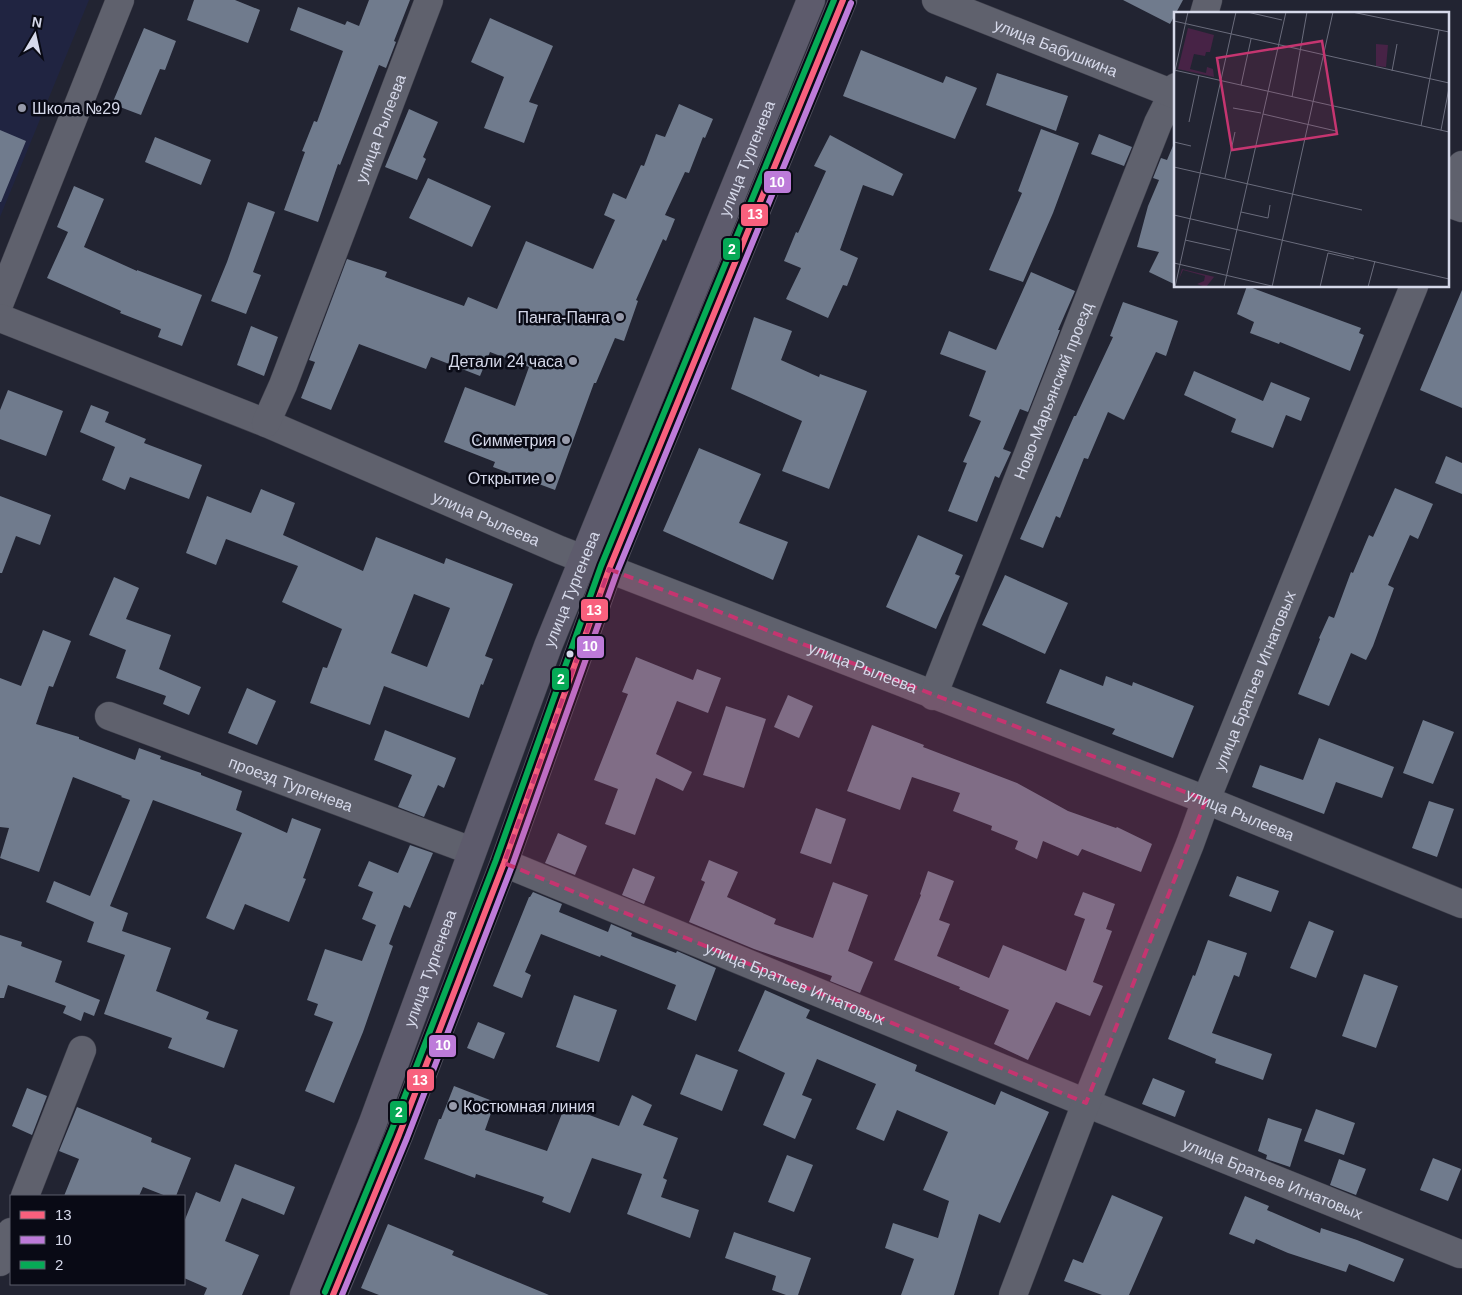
<svg xmlns="http://www.w3.org/2000/svg" width="1462" height="1295" font-family="Helvetica,sans-serif">
	<style>
		.built { fill: #202441 }
		.building { fill: #707b8d; fill-rule: evenodd }
		.lines { fill: none; stroke-linecap: round; stroke-linejoin: round }
		.street-casing { stroke: #3e3f4b; stroke-width: 29 }
		.secondary-casing { stroke: #3e3f4b; stroke-width: 29 }
		.highway-casing { stroke: #3e3f4b; stroke-width: 29 }
		.street { stroke: #5f616d; stroke-width: 28 }
		.secondary { stroke: #5f616d; stroke-width: 28 }
		.highway { stroke: #5d5b6c; stroke-width: 28 }
		.bus-1-casing { stroke: #090a15; stroke-width: 10 }
		.bus-2-casing { stroke: #090a15; stroke-width: 10 }
		.bus-3-casing { stroke: #090a15; stroke-width: 10 }
		.bus-1 { stroke: #f8607d; stroke-width: 6 }
		.bus-2 { stroke: #bd7bd9; stroke-width: 6 }
		.bus-3 { stroke: #06aa56; stroke-width: 6 }
		.marked { fill: #c53570; fill-opacity: 0.2; stroke: #c53570; stroke-width: 4; stroke-dasharray: 10 6; stroke-linejoin: round }
		.poi-dot { fill: #979aaa; stroke: #090a15; stroke-width: 2 }
		.bus-dot { fill: #d6d9ea; stroke: #090a15; stroke-width: 2 }
		.labels { text-anchor: middle; dominant-baseline: central; stroke-width: 5; stroke-linejoin: round; paint-order: stroke }
		.street-label { font-size: 16px; fill: #d6d9ea; stroke: #090a15 }
		.poi-label { font-size: 16px; fill: #d6d9ea; stroke: #090a15; text-anchor: end }
		.inset-road { fill: none; stroke: #6a6c7c; stroke-width: 1 }
		.view { fill: #c53570; fill-opacity: 0.15; stroke: #c53570; stroke-width: 2.5 }
		.inset-edge { fill: none; stroke: #d6d9ea; stroke-width: 2.5 }
		.line-badge { stroke: #090a15; stroke-width: 2 }
		.badge-label { font-size: 14px; text-anchor: middle; font-weight: bold; fill: #fff }
	</style>
	<rect width="100%" height="100%" fill="#222432"/>
	<!-- built -->
	<path class="built" d="M0,0H89L0,217Z"/>
	<!-- building -->
	<path class="building" d="M194,0H235L260,10L248,43L187,20Z
		M369,0H410L394,41L396,42L386,68L379,65L340,165L338,164L318,222L284,210L305,152L302,151L314,121L317,122L343,51L290,30L298,7L345,25L347,21L359,26Z
		M1123,0H1183L1170,24Z
		M490,18L553,46L529,102L538,105L524,143L484,128L504,77L471,62Z
		M144,28L176,41L165,70L160,69L141,115L112,104Z
		M861,50L943,83L946,76L977,88L955,139L843,96Z
		M997,73L1068,96L1056,131L986,105Z
		M679,104L713,119L705,138L703,137L689,173L685,172L665,215L675,219L666,241L663,239L636,300L638,301L624,341L615,338L596,383H594L555,490L493,467L495,462L444,442L465,387L515,406L529,367L490,352L480,376L431,357L426,369L359,344L331,410L301,398L315,362L309,360L347,259L387,272L385,277L464,306L468,297L497,309L526,241L593,269L615,220L604,215L613,193L626,199L641,165L644,166L656,134L665,137Z
		M409,109L438,122L423,157L426,159L417,180L385,167Z
		M1041,129L1079,143L1053,213L1023,282L989,270L1022,193L1018,191Z
		M0,130L26,141L1,202H0Z
		M1099,134L1132,147L1124,166L1091,154Z
		M830,135L903,174L893,196L863,185L840,250L858,258L847,286L843,285L828,318L786,299L801,268L784,261L796,232L798,233L826,171L814,166Z
		M155,137L211,160L201,185L145,162Z
		M1175,141H1176V285L1149,272L1159,252L1137,247L1148,206L1159,180L1153,178L1161,158L1167,160Z
		M428,178L491,206L472,247L409,218Z
		M74,186L104,199L84,247L137,271V270L202,295L182,346L158,337L161,329L120,313L121,311L47,278L68,232L57,227Z
		M248,202L275,212L253,272L261,275L246,314L211,301L227,262Z
		M1031,272L1075,291L1058,330H1060L1028,412L1020,409L1003,449L1011,452L999,478L995,476L977,522L948,511L967,463L963,462L981,421L969,416L986,371L940,354L949,331L996,350Z
		M1247,286L1361,328L1359,333L1364,335L1350,371L1280,342L1279,344L1250,333L1254,322L1237,314Z
		M1462,290V408L1420,390Z
		M1123,302L1178,321L1166,356L1156,352L1124,420L1108,412L1088,459L1084,458L1060,518L1056,516L1043,548L1020,539L1074,416H1076L1113,337L1110,336Z
		M754,317L792,331L781,360L819,377L820,374L867,391L829,489L782,471L802,421L731,389Z
		M251,326L278,337L264,376L237,365Z
		M1194,371L1263,401L1271,382L1310,398L1301,421L1286,415L1273,448L1231,432L1236,419L1184,395Z
		M8,390L63,411L46,456L0,439V410Z
		M91,405L109,412L105,422L146,439L144,443L202,465L189,499L130,477L125,490L102,480L115,447L80,432Z
		M699,448L761,474L739,523L788,542L773,580L663,531Z
		M1446,456L1462,463V494L1435,483Z
		M1395,488L1433,504L1418,539L1410,535L1388,585L1394,588L1373,646L1366,660L1351,653L1329,706L1298,694L1320,639L1319,638L1329,616L1334,618L1351,572L1353,573L1369,535L1373,537Z
		M261,489L295,503L283,535L363,571L376,537L444,564L446,558L513,584L485,656L493,659L483,685L481,684L469,718L384,686L370,725L310,703L323,667L327,668L342,629L282,602L298,566L226,539L216,565L186,553L207,496L251,513ZM414,594L450,608L427,667L391,653Z
		M0,496L51,515L40,545L16,536L2,573H0Z
		M918,535L963,555L955,574L960,576L936,629L886,607Z
		M1005,575L1068,603L1045,654L982,625Z
		M114,577L139,588L126,619L171,635L159,669L201,687L189,715L163,704L166,696L116,678L126,650L89,635Z
		M43,630L71,641L53,687L49,686L36,724L79,737V739L135,760L139,748L161,756L160,759L201,773V775L242,791L236,810L287,833L292,818L321,829L303,878L306,879L289,922L245,904L234,930L206,918L242,833L153,800L110,906L128,913L122,931L171,948L156,991L209,1012L206,1019L238,1030L224,1068L168,1048L172,1038L104,1014L125,955L87,942L94,922L46,902L54,881L90,896L130,800L121,797L122,796L73,777L39,872L0,858L9,828L0,827V678L21,686Z
		M636,657L693,680L697,669L721,678L708,713L677,701L656,754L692,772L683,791L656,778L635,835L605,824L618,789L594,780L628,694L622,692Z
		M1060,669L1103,686L1106,676L1132,686L1133,682L1194,706L1173,758L1112,734L1115,729L1046,703Z
		M247,688L276,701L257,745L228,733Z
		M788,695L813,706L799,738L774,727Z
		M726,706L766,719L744,788L703,775Z
		M1423,720L1454,732L1433,784L1403,773Z
		M872,725L924,745L923,747L1017,783L1068,811L1116,828L1117,827L1152,844L1141,872L1082,849L1078,856L1043,841L1037,859L1015,849L1018,841L991,830L992,826L953,811L960,793L912,777L900,810L847,791Z
		M385,730L456,758L444,788L438,785L424,817L398,807L412,775L374,760Z
		M1319,738L1394,767L1382,798L1336,782L1324,814L1252,787L1260,765L1303,780Z
		M1429,801L1454,809L1437,857L1412,848Z
		M816,808L846,819L831,864L800,853Z
		M558,833L587,846L575,875L545,863Z
		M410,845L433,853L410,908L404,905L389,944L393,946L363,1032L334,1103L305,1091L333,1022L314,1015L318,1004L307,1000L325,949L362,961L376,925L362,919L373,892L358,886L369,861L398,873Z
		M709,860L738,872L727,897L776,919L774,924L813,938L833,882L868,895L848,951L873,962L860,993L830,981L832,976L754,949L689,922L705,882L701,880Z
		M633,868L655,877L644,904L622,895Z
		M928,871L954,881L939,920L950,924L937,956L989,978L1003,945L1066,971L1085,919L1074,915L1083,892L1115,904L1106,929L1112,931L1093,982L1103,986L1090,1016L1056,1002L1028,1060L994,1044L1009,1010L959,989L960,987L894,960L921,895L920,894Z
		M1237,876L1279,891L1271,912L1229,896Z
		M533,892L562,904L559,912L608,932L611,924L632,933L631,936L676,953L677,951L716,968L696,1021L667,1009L676,985L601,955L600,957L541,934L525,972L531,975L522,998L493,986L529,897H530Z
		M1309,921L1334,931L1316,978L1290,968Z
		M0,935L22,942L21,946L62,961L55,982L100,1000L94,1016L84,1012L81,1021L63,1013L66,1006L8,985L4,998H0Z
		M1208,940L1247,953L1239,977L1234,975L1212,1033L1272,1054L1263,1080L1215,1063L1216,1059L1168,1039L1193,975L1195,976Z
		M1364,974L1398,986L1376,1048L1342,1036Z
		M765,990L810,1010L806,1018L917,1065L915,1071L995,1105L1001,1091L1049,1112L1000,1223L979,1214L954,1295H901L914,1259L885,1248L893,1223L938,1238L949,1201L923,1190L948,1132L897,1110L884,1141L856,1129L876,1084L817,1059L802,1095L812,1099L795,1139L763,1125L785,1073L738,1051Z
		M574,995L617,1010L599,1062L556,1047Z
		M478,1022L505,1033L494,1059L467,1048Z
		M696,1054L738,1070L722,1111L680,1094Z
		M1153,1078L1185,1091L1175,1117L1142,1104Z
		M454,1086L495,1102L485,1130L547,1151L565,1106L619,1126L632,1095L652,1105L643,1125L678,1138L663,1178L667,1180L661,1197L699,1210L690,1238L627,1214L642,1174L592,1158L570,1213L542,1202L544,1197L476,1174L475,1178L424,1159L439,1119H441Z
		M27,1088L47,1096L32,1135L12,1126Z
		M77,1107L152,1138L151,1142L191,1158L176,1196H166L143,1187L139,1196H64L79,1159L59,1151Z
		M1316,1109L1355,1123L1344,1155L1304,1141Z
		M1268,1118L1302,1129L1290,1167L1266,1159L1267,1155L1258,1151Z
		M787,1155L813,1165L794,1212L768,1202Z
		M1433,1158L1461,1169L1448,1201L1420,1190Z
		M1339,1159L1366,1169L1356,1195L1330,1185Z
		M235,1164L295,1187L284,1215L242,1198L225,1241L259,1255L242,1295H204L207,1288L184,1278V1222L196,1192L220,1202Z
		M1112,1195L1163,1217L1129,1295H1102L1064,1281L1073,1259L1083,1263Z
		M1245,1196L1269,1206L1267,1210L1320,1233L1321,1228L1357,1240L1404,1259L1394,1282L1349,1264L1346,1272L1288,1253L1256,1239L1254,1244L1229,1234Z
		M388,1224L454,1251L452,1255L549,1295H379L361,1288Z
		M734,1232L811,1258L798,1295H786L772,1290L776,1276L725,1258Z"/>
	<g class="lines">
		<!-- street casing -->
		<g class="street-casing">
			<g id="street">
				<path d="M1204,14L1208,0"/>
				<path d="M1448,203L1462,165"/>
				<path d="M0,302L120,0"/>
				<path id="s1" d="M0,318L266,423L560,550L1206,800L1462,904"/>
				<path id="s2" d="M266,423L283,385L429,0"/>
				<path id="s3" d="M933,696L1158,123L1176,87"/>
				<path id="s4" d="M109,716L472,851"/>
				<path id="s5" d="M504,863L1086,1103L1460,1254"/>
				<path d="M25,1196L82,1050"/>
				<path d="M0,1262L11,1232"/>
				<path id="s6" d="M1013,1295L1086,1103L1190,844L1206,800L1414,286"/>
			</g>
		</g>
		<!-- secondary casing -->
		<g class="secondary-casing">
			<g id="secondary">
				<path id="s7" d="M936,0L1176,95"/>
				<path d="M1448,203L1462,208"/>
			</g>
		</g>
		<!-- highway casing -->
		<g class="highway-casing">
			<g id="highway">
				<path id="s8" d="M304,1295L372,1125L548,646L811,0"/>
				<path d="M333,1295L399,1135L504,863L609,569L843,0"/>
			</g>
		</g>
		<!-- street -->
		<use href="#street" class="street"/>
		<!-- secondary -->
		<use href="#secondary" class="secondary"/>
		<!-- highway -->
		<use href="#highway" class="highway"/>
		<!-- bus-1 casing -->
		<g class="bus-1-casing">
			<path id="bus-1" d="M333,1295L399,1135L504,863L609,569L843,0"/>
		</g>
		<!-- bus-2 casing -->
		<g class="bus-2-casing">
			<path id="bus-2" d="M342,1295L407,1138L512,866L617,572L851,3"/>
		</g>
		<!-- bus-3 casing -->
		<g class="bus-3-casing">
			<path id="bus-3" d="M325,1292L391,1132L496,860L601,566L834,0"/>
		</g>
		<!-- bus-1 -->
		<use href="#bus-1" class="bus-1"/>
		<!-- bus-2 -->
		<use href="#bus-2" class="bus-2"/>
		<!-- bus-3 -->
		<use href="#bus-3" class="bus-3"/>
	</g>
	<!-- marked area -->
	<path class="marked" d="M609,569L1206,800L1086,1103L504,863Z"/>
	<!-- markers -->
	<g class="poi-dot">
		<circle cx="22" cy="108" r="5"/>
		<circle cx="620" cy="317" r="5"/>
		<circle cx="573" cy="361" r="5"/>
		<circle cx="566" cy="440" r="5"/>
		<circle cx="550" cy="478" r="5"/>
		<circle cx="453" cy="1106" r="5"/>
	</g>
	<circle class="bus-dot" cx="570" cy="654" r="4.5"/>
	<g class="labels">
		<!-- street labels -->
		<g class="street-label">
			<text stroke="none"><textPath href="#s7" startOffset="129">улица Бабушкина</textPath></text>
			<text stroke="none"><textPath href="#s2" startOffset="316">улица Рылеева</textPath></text>
			<text stroke="none"><textPath href="#s8" startOffset="1220">улица Тургенева</textPath></text>
			<text stroke="none"><textPath href="#s3" startOffset="328">Ново-Марьянский проезд</textPath></text>
			<text stroke="none"><textPath href="#s1" startOffset="526">улица Рылеева</textPath></text>
			<text stroke="none"><textPath href="#s8" startOffset="755">улица Тургенева</textPath></text>
			<text stroke="none"><textPath href="#s1" startOffset="931">улица Рылеева</textPath></text>
			<text stroke="none"><textPath href="#s6" startOffset="660">улица Братьев Игнатовых</textPath></text>
			<text stroke="none"><textPath href="#s4" startOffset="194">проезд Тургенева</textPath></text>
			<text stroke="none"><textPath href="#s1" startOffset="1336">улица Рылеева</textPath></text>
			<text stroke="none"><textPath href="#s8" startOffset="350">улица Тургенева</textPath></text>
			<text stroke="none"><textPath href="#s5" startOffset="315">улица Братьев Игнатовых</textPath></text>
			<text stroke="none"><textPath href="#s5" startOffset="831">улица Братьев Игнатовых</textPath></text>
		</g>
		<!-- poi labels -->
		<g class="poi-label">
			<text x="32" y="108" text-anchor="start">Школа №29</text>
			<text x="610" y="317">Панга-Панга</text>
			<text x="563" y="361">Детали 24 часа</text>
			<text x="556" y="440">Симметрия</text>
			<text x="540" y="478">Открытие</text>
			<text x="463" y="1106" text-anchor="start">Костюмная линия</text>
		</g>
	</g>
	<!-- overview -->
	<g transform="translate(1174 12)">
		<rect width="275" height="275" fill="#222432"/>
		<path d="M14,16L40,23L36,40H32L31,44L20,42L16,57L32,61L33,55L39,57L40,65L4,57ZM202,32L214,33L212,55L202,54ZM8,257L45,266L40,265L32,275L23,272L30,269L31,264L9,258L5,267Z" fill="#472346"/>
		<path class="inset-road" d="M73,0L108,8M178,0L275,20M0,9L275,71M0,58L275,120M218,59L223,32M0,63L14,0M67,73L77,27M118,85L133,0M59,96L87,101M89,102L162,119M15,110L25,63M247,114L265,18M267,118L275,76M0,130L17,134M0,155L188,198M51,166L61,120M67,200L94,206L96,193M0,203L275,267M11,228L56,238M154,241L180,247M0,251L102,275M1,275L62,0M50,275L112,0M98,275L159,0M146,275L154,241M194,275L201,249"/>
		<path class="view" d="M148,29L163,122L58,138L43,46Z"/>
		<rect width="275" height="275" class="inset-edge"/>
	</g>
	<g class="line-badge">
		<rect x="763" y="170" width="29" height="24" rx="5" fill="#bd7bd9"/>
		<rect x="740" y="203" width="29" height="24" rx="5" fill="#f8607d"/>
		<rect x="722" y="237" width="19" height="24" rx="5" fill="#06aa56"/>
		<rect x="580" y="598" width="29" height="24" rx="5" fill="#f8607d"/>
		<rect x="576" y="635" width="29" height="24" rx="5" fill="#bd7bd9"/>
		<rect x="551" y="667" width="19" height="24" rx="5" fill="#06aa56"/>
		<rect x="428" y="1034" width="29" height="24" rx="5" fill="#bd7bd9"/>
		<rect x="406" y="1068" width="29" height="24" rx="5" fill="#f8607d"/>
		<rect x="389" y="1100" width="19" height="24" rx="5" fill="#06aa56"/>
	</g>
	<g class="badge-label">
		<text x="777" y="187">10</text>
		<text x="755" y="219">13</text>
		<text x="732" y="254">2</text>
		<text x="594" y="615">13</text>
		<text x="590" y="651">10</text>
		<text x="561" y="684">2</text>
		<text x="443" y="1050">10</text>
		<text x="420" y="1085">13</text>
		<text x="399" y="1117">2</text>
	</g>
	<!-- legend -->
	<rect x="10" y="1195" width="175" height="90" fill="#090a15" stroke="#5b5d6a"/>
	<rect x="20" y="1211" width="25" height="8" fill="#f8607d" stroke="#5b5d6a"/>
	<text x="55" y="1220" font-size="15" fill="#d6d9ea">13</text>
	<rect x="20" y="1236" width="25" height="8" fill="#bd7bd9" stroke="#5b5d6a"/>
	<text x="55" y="1245" font-size="15" fill="#d6d9ea">10</text>
	<rect x="20" y="1261" width="25" height="8" fill="#06aa56" stroke="#5b5d6a"/>
	<text x="55" y="1270" font-size="15" fill="#d6d9ea">2</text>
	<!-- north arrow -->
	<g transform="translate(35 35) rotate(9)" stroke="#090a15" stroke-width="4" paint-order="stroke">
	<path d="M0-4L9 19L0 12L-9 19Z" fill="#d6d9ea"/>
	<text y="-8" font-size="14" font-weight="bold" text-anchor="middle" fill="#d6d9ea">N</text>
	</g>
</svg>
